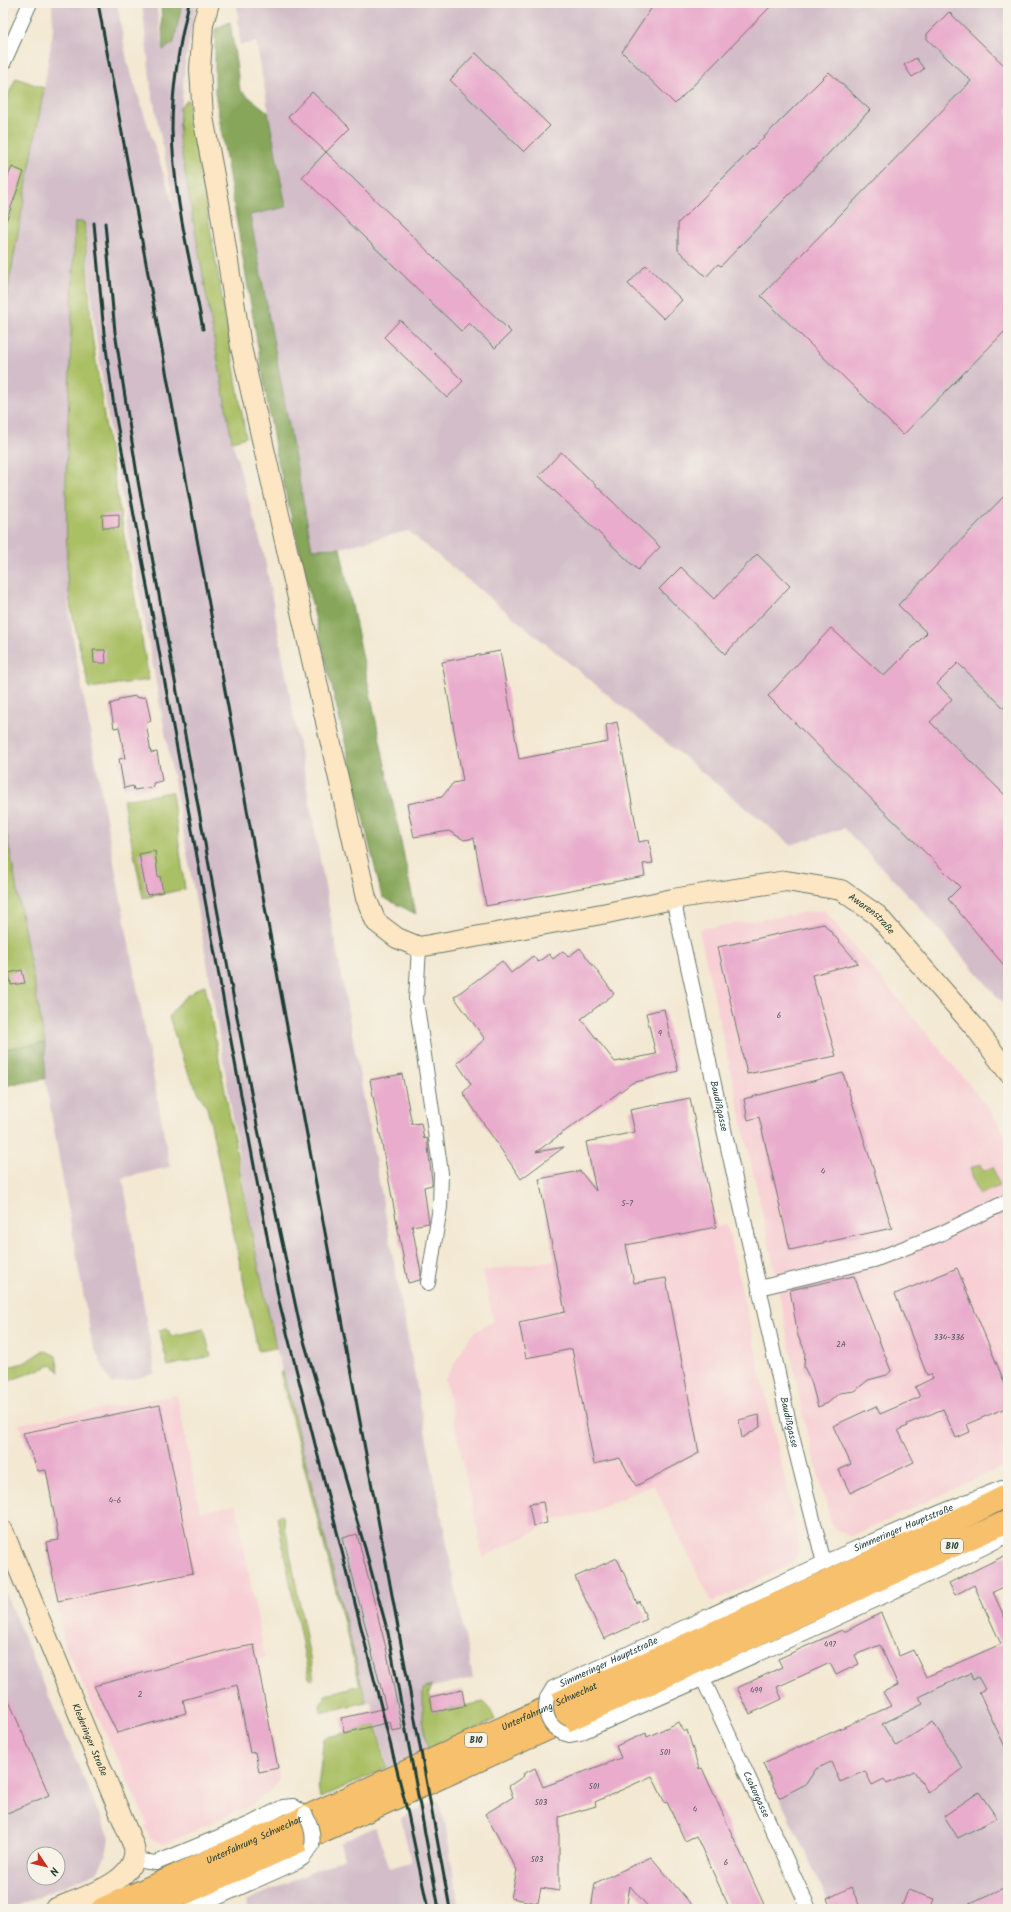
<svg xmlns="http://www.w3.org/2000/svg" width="1011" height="1912" font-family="Kalam,sans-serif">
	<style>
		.built { fill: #f7cfd4 }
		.industrial { fill: #d2bdc8; fill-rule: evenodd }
		.green { fill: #aac065; stroke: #647e4c }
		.forest { fill: #87a65a; stroke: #537247 }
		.building { fill: #e9accc }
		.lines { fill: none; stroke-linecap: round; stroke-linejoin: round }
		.street-casing { stroke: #69796b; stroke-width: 16 }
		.secondary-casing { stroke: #69796b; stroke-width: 22 }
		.primary-casing { stroke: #69796b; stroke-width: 24 }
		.street { stroke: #fff; stroke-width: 14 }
		.secondary { stroke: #fce6c4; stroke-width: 20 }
		.primary { stroke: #f7c06c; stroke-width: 22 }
		.rail { stroke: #1f3d34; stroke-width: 3 }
		.street-bridge-casing { stroke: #69796b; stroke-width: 16; stroke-linecap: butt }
		.street-bridge { stroke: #fff; stroke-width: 14 }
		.labels { text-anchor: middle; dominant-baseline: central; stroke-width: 3; stroke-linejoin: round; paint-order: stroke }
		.number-label { font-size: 8px; fill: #52595a }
		.shield { fill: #f7f3e8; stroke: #60746a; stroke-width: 1 }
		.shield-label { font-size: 9px; font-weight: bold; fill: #1f3d34 }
		.street-label { font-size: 10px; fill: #1f3d34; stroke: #f7f3e8 }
	</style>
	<rect width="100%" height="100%" fill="#f7f3e8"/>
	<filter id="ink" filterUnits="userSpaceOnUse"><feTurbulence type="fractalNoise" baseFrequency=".025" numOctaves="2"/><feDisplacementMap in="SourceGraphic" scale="8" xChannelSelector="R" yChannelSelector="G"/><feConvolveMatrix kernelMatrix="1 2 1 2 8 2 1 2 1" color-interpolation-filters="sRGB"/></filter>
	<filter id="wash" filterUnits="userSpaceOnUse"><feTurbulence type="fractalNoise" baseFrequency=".012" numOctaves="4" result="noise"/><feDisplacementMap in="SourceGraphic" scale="16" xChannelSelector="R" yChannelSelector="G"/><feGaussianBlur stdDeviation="0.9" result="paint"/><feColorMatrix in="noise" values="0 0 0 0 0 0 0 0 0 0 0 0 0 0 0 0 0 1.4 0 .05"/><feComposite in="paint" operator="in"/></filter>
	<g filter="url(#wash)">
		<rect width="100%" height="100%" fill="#f3e8d2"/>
		<!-- built -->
		<path class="built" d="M824,910L992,1112L1008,1140V1464L851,1537L832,1527L804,1421L774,1266L699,929Z
			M727,1225L799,1541L798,1552L793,1562L786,1567L712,1602L653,1484L592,1512L548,1521V1525L483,1557L445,1379L472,1334L493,1321L483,1271L555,1260Z
			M177,1395L200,1511L236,1505L265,1658L257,1660L275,1749L279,1781L271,1791L249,1806L165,1844L151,1839L145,1827L148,1825L141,1810L65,1646L46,1542L59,1539L46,1470L38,1471L19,1424Z"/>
		<!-- industrial -->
		<path class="industrial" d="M52,3H117L127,61L176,213L151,88L142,3H156L163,50L174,43L183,3H197L185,62L179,138L232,441L264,554L420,1404L473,1678L423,1689L428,1751L389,1769L371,1702H366L362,1686L276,1348L253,1240L208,968L110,431L95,329L84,222H75L66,480L67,576L69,610L74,644L170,1167L123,1178L155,1374L111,1384L92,1343L45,1079V1043L3,814V318L44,88L53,30Z
			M237,3H1008V1009L923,911L844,828L791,845L408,531L340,548L312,549L250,214L286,207L256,42L240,45Z
			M3,1588L109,1838L106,1855L97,1872L10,1909H3ZM34,1854H58V1878H34Z
			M1008,1657V1909H832L763,1763L875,1713L897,1717L923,1704L919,1697Z
			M438,1800L445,1822L459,1909H249L246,1901L344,1858L340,1843L375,1827L390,1868L410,1862V1857L401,1818Z"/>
		<!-- green -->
		<path class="green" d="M16,78L44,88L3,317V106Z
			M188,100L246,437L232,441L179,138L180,107Z
			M75,222H84L92,335L107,436L149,680L89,688L71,609L67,576L66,480Z
			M172,792L185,889L143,898L123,800Z
			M3,814L45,1043L3,1049Z
			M205,985L253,1240L276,1348L258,1351L211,1124L207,1108L186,1069L169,1017C178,1002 189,993 205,985Z
			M980,1164L983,1171L993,1167L999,1186L979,1195L970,1169Z
			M167,1328L171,1336L204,1329L211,1356L168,1366L159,1330Z
			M44,1350L56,1356L59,1372L52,1365L3,1383V1368L24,1363Z
			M283,1372L366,1702L321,1713L319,1707L321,1702L325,1699V1695L360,1685L282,1380L280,1373Z
			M279,1515L283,1516L314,1679L312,1680L309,1678L277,1517Z
			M432,1686L429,1693L434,1712L483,1702L488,1705L495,1720L428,1750L423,1719V1689Z
			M376,1725L387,1768L320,1798L318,1786L324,1738Z"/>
		<!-- forest -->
		<path class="forest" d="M161,3H182L174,43L163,50Z
			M230,22L240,90L268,112L286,207L250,215L312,549L340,548L416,914L382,897L276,453L215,93V29Z
			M45,1043V1079L3,1086V1049Z"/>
		<g id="blocks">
			<!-- building -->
			<path class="building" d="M655,3H774L675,104L622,52Z
				M949,12L1008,69V328L903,435L761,296L971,81L927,39V34Z
				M476,53L550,126L524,152L450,80Z
				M916,58L924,69L912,77L904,65Z
				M829,72L870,110L721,266L718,264L706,277L678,250V223Z
				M312,92L350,128L326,152L288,117Z
				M326,152L511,332L495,348L469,323L461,331L302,177Z
				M12,167L24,172L6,221L3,220V188Z
				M646,265L682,300L664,319L628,284Z
				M400,320L463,381L447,398L384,337Z
				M561,452L660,547L638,570L539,476Z
				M1008,492V712L958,663L937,684L952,699L930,722L1008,798V970L948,899L960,887L768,696L831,628L884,676L927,633L898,605Z
				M119,514V528H103L102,515Z
				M757,554L790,586L725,654L659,589L681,567L714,599Z
				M93,650H105L106,663H94Z
				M500,651L519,759L608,742L606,725L617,722L639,842L649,840L653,863L643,864L645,876L486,906L474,838L464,840L449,831L414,837L407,804L442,797L453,783L463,781L442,662Z
				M136,696L137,698L146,697L151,721L146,723L151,753L157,752L162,781L153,783L154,787L134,790L133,786L124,788L119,759L125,758L119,727L114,728L110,704L119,701V699Z
				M155,851L158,877L160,876L163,892L147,895L139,854Z
				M824,924L858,963L812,975L836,1056L747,1074L718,947Z
				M580,948L614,994L581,1019L615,1062L656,1054L646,1013L664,1009L678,1071L632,1083L536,1152L564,1147L521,1179L463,1093L471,1084L457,1063L485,1039L454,997L502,961L511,973L533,956L538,962L549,954L553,959L563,951L568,957Z
				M22,970L25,983L11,985L9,973Z
				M843,1073L892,1228L790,1250L759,1117L748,1120L744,1099Z
				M402,1074L412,1124L421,1123L424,1139L427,1138L432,1181V1185L424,1187L429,1223L412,1226L421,1273L420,1280L408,1283L370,1080Z
				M690,1098L716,1227L626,1245L634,1283L666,1278L699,1453L636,1486L620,1458L594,1464L572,1349L526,1358L519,1322L565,1312L539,1179L580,1171L596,1191L586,1142L635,1132L630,1110Z
				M957,1268L1008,1391V1407L967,1424L970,1432L956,1438L943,1409L907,1424L908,1426L898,1430L914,1462L850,1493L839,1470L851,1464L833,1426L876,1406L880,1414L920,1397L915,1387L933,1378L931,1374L927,1375L895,1294Z
				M854,1276L891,1371L887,1375L868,1380L855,1391L839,1393L828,1403L818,1407L811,1381L804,1367L805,1351L798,1336L790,1290Z
				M160,1405L193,1573L58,1601L46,1542L59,1540L46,1470L38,1471L23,1433Z
				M759,1415L760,1427L742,1438L739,1420Z
				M543,1502L547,1523L533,1526L529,1504Z
				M357,1534L386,1648L402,1729L392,1731L390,1722L345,1733L342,1718L386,1708L343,1538Z
				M1008,1554V1585L993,1592L1008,1625V1753L979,1692L985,1689L978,1677L973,1680L970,1673L919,1697L923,1704L882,1724L896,1746L933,1722L963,1769L928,1792L914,1771L887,1784L884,1779L872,1785L865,1771L840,1782L831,1762L816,1769L806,1784L779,1798L763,1763L891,1706L883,1692L898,1685L880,1645L855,1655L859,1664L836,1675L830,1663L777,1687L782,1699L750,1714L737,1688L782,1667L778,1659L842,1630L844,1632L881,1613L899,1656L913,1650L926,1677L1001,1644L974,1585L955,1595L949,1583Z
				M617,1558L637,1603L639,1601L647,1619L604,1639L575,1577Z
				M254,1645L278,1768L259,1772L255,1752L250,1753L237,1685L183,1700L186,1713L117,1733L94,1686L231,1649Z
				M3,1687L49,1795L3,1815Z
				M462,1690L465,1706L433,1712L430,1697Z
				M679,1722L684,1732L687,1730L699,1769L702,1768L766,1909H730L696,1836L685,1841L667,1802L665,1803L652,1776L595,1802L596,1806L559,1817V1891L541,1888L538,1903L511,1898L517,1870L485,1814L513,1797L509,1786L524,1776L523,1774L535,1768L543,1787L621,1758L616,1746L646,1733L647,1737Z
				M979,1792L997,1818L958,1838L944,1816Z
				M651,1857L695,1909H650L630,1886L626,1909H591L595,1883Z
				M1008,1886V1909H959L997,1891Z
				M851,1887L861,1909H832L827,1899Z
				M908,1890L934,1899L930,1909H901Z"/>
		</g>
	</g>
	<g filter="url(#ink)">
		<use href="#blocks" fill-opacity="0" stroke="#69796b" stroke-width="1"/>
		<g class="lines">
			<!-- street casing -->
			<g class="street-casing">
				<g id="street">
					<path d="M3,64L30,3"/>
					<path id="s1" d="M673,899L791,1432L824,1563"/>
					<path d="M419,947L416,1000L441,1173L440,1207L428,1283"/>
					<path d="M759,1288L874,1260L940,1234L1008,1201"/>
					<path id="s2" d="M703,1679L809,1909"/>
					<path id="s3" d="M547,1698L553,1688C702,1621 849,1546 1002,1488"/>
					<path d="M563,1733L570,1735L580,1733C724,1669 868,1607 1008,1535"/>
					<path d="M134,1860L156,1863L250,1824L283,1807L293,1806L305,1814"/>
					<path d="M192,1909L297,1862L303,1858L312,1846"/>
				</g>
			</g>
			<!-- secondary casing -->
			<g class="secondary-casing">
				<g id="secondary">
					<path id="s4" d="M209,3L203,24L200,70L203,117L219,202L241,347L366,898L376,922L397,938L419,947L607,913L673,899L786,881L841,890L877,915L977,1030L1008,1072"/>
					<path id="s5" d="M3,1531L134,1847C140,1882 80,1898 54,1909"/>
				</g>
			</g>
			<!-- primary casing -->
			<g class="primary-casing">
				<g id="primary">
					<path id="s6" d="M102,1909L914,1542L1008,1495"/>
					<path d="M150,1909L1008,1521"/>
				</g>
			</g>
			<!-- street -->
			<use href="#street" class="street"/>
			<!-- secondary -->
			<use href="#secondary" class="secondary"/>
			<!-- primary -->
			<use href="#primary" class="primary"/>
			<!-- rail -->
			<path class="rail" d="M98,3L450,1909
				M189,3C179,45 172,86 172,129C173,196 191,263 203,329
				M94,223L104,333L114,407L279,1301L408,1814L428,1909
				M105,223L115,332L138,481L257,1125L301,1331L365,1548L388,1633L439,1909"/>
			<!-- street-bridge casing -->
			<g class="street-bridge-casing">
				<path id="street-bridge" d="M547,1698C544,1713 548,1727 563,1733
					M305,1814C311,1824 314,1834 312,1846"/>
			</g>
			<!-- street-bridge -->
			<use href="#street-bridge" class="street-bridge"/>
		</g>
	</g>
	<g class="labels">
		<!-- number labels -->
		<g class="number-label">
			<text x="779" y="1015">6</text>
			<text x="660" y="1033">9</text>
			<text x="823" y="1171">4</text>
			<text x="627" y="1203">5-7</text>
			<text x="949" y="1337">334-336</text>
			<text x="841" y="1344">2A</text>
			<text x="115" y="1500">4-6</text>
			<text x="830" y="1644">497</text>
			<text x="756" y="1690">499</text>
			<text x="140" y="1694">2</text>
			<text x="665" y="1752">501</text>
			<text x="594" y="1786">501</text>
			<text x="541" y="1802">503</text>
			<text x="695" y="1809">4</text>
			<text x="537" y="1859">503</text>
			<text x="726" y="1862">6</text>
		</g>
		<!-- shield labels -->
		<g class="shield">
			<rect x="941" y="1539" width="22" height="14" rx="3"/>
			<rect x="465" y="1733" width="22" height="14" rx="3"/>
		</g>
		<g class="shield-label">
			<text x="952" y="1546">B10</text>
			<text x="476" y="1740">B10</text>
		</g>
		<!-- street labels -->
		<g class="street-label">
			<text stroke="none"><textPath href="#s4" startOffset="1457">Awarenstraße</textPath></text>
			<text stroke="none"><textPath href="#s1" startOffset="212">Baudißgasse</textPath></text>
			<text stroke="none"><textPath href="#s1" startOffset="536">Baudißgasse</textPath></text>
			<text stroke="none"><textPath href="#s3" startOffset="397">Simmeringer Hauptstraße</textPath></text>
			<text stroke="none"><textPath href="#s3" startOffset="73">Simmeringer Hauptstraße</textPath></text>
			<text stroke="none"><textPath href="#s6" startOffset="491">Unterfahrung Schwechat</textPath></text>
			<text stroke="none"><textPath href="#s5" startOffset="226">Klederinger Straße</textPath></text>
			<text stroke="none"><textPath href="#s2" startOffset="127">Csokorgasse</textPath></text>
			<text stroke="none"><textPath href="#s6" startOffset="167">Unterfahrung Schwechat</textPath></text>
		</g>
	</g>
	<!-- margin -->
	<rect width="1011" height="1912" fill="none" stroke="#f7f3e8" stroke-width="16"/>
	<!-- north arrow -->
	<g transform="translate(46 1866) rotate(125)"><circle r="19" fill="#f7f3e8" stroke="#a1aaa0"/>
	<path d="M0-3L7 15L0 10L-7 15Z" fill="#c8321e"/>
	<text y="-6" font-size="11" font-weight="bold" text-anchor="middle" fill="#1f3d34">N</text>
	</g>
</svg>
